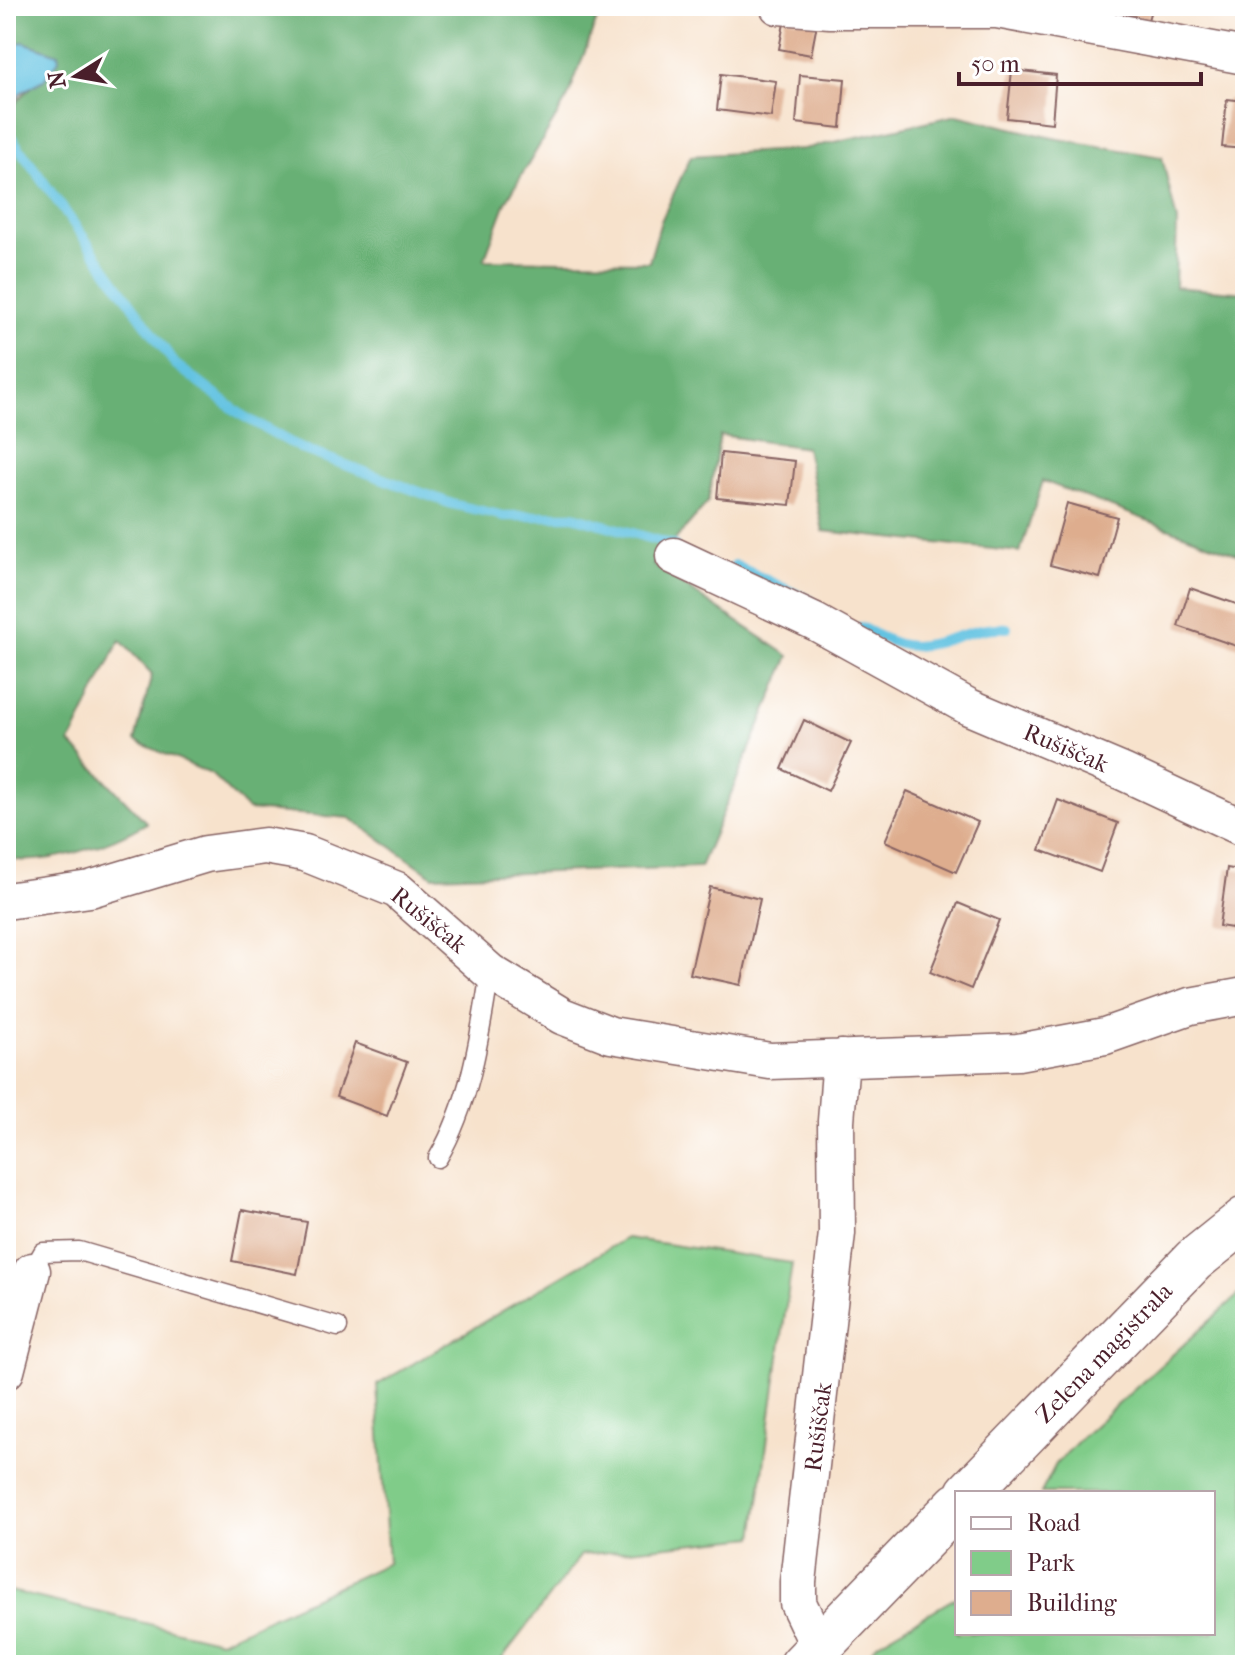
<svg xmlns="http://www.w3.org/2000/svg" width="1251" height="1671" font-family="'IM FELL French Canon',serif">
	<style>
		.green { fill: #80cc89; stroke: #65765a; stroke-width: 2 }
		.forest { fill: #68b075; stroke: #596850; stroke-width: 2 }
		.water { fill: #64c3e2; stroke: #577186; stroke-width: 2 }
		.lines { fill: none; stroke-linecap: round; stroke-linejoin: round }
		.stream { stroke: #64c3e2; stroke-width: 10 }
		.building { fill: #dead8e }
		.service-casing { stroke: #876363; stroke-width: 21 }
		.minor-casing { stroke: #876363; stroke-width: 39 }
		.tertiary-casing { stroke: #876363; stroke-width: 47 }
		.service { stroke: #fff; stroke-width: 18 }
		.minor { stroke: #fff; stroke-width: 36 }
		.tertiary { stroke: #fff; stroke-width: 44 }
		.labels { text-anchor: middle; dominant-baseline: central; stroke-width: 7; stroke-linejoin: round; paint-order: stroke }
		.street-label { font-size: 24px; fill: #4a1f2b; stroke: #fff }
	</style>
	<rect width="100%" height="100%" fill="#fff"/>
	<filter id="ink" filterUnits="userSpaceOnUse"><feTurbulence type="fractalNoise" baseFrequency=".0125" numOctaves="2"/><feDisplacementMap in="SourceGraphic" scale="16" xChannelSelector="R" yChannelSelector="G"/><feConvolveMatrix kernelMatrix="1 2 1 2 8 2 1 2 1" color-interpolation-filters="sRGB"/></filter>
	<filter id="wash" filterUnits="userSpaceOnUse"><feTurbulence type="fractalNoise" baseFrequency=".006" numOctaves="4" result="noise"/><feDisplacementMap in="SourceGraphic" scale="32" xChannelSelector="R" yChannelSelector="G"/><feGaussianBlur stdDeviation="1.8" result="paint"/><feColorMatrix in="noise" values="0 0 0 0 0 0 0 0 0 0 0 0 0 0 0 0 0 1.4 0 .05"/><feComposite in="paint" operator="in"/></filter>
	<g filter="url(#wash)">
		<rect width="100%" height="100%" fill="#f7e2cc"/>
		<!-- green -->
		<path class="green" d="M626,1238L792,1263L754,1537L581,1555L497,1665H6V1590L220,1641L388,1563L377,1385Z
			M1245,1289V1665H858L878,1643L957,1597V1633H1213V1493H1041L1056,1464L1085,1434Z"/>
		<!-- forest -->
		<path class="forest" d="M6,6H602L568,97L506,202L484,260L649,262L661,221L691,156L803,149L957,115L1053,138L1162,157L1177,221L1175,287L1245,293V540L1239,555L1043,481L1020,552L823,531L806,448L720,435L708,502L653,565L789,656L700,867L433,876L350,818L248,810L211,774L135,741L152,674L120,640L70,743L147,823C109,845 51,866 6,859V130C17,84 34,94 59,60L57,54L23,42L6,45Z"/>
		<!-- water -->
		<path class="water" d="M23,42L58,54L59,60L44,80L20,93L11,109L6,130V45Z"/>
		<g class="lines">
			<!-- stream -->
			<path class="stream" d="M6,130L175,364L243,416L302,449L452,504L504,516H573L674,545
				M735,565L811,601
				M860,627C877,635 895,646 914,646C947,645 969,626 1007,628"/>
		</g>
		<g id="blocks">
			<!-- building -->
			<path class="building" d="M1098,6H1152L1148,20Z
				M785,18L817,24L811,55L779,49Z
				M1012,70L1056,75L1052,123L1007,118Z
				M721,74L776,81L771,117L717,110Z
				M800,75L845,79L841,128L796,123Z
				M1227,99L1245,101V149L1222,147Z
				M721,453L795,461L790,505L717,498Z
				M1067,503L1117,517L1100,578L1050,565Z
				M1190,588L1245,607L1242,648L1178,626Z
				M804,720L851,743L828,791L782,769Z
				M907,791L978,822L956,872L885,841Z
				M1058,800L1118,823L1100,872L1040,850Z
				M1227,868L1245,871V930L1219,926Z
				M710,887L760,899L741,985L690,974Z
				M958,903L999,920L971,989L930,972Z
				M355,1043L407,1062L387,1116L336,1097Z
				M242,1210L307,1222L297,1274L232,1261Z"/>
		</g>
	</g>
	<g filter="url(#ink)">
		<use href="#blocks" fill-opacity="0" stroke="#876363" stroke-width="2"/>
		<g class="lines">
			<!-- service casing -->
			<g class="service-casing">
				<path id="service" d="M438,1158C471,1101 480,1035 490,972
					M32,1271L43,1252L79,1251L338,1327"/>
			</g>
			<!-- minor casing -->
			<g class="minor-casing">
				<path id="minor" d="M778,6L830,10H997L1245,56
					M674,556L815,622L969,707L1123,772L1245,829
					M6,901L90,889L206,854L265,846L305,853L397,890L490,972L562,1016L611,1035L770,1061L1018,1052L1105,1036L1190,1006L1245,996
					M6,1371L32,1271
					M819,1647L798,1603V1582L837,1233L836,1121L841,1058"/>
			</g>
			<!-- tertiary casing -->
			<g class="tertiary-casing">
				<path id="tertiary" d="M968,1493L1194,1260L1245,1219
					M802,1665L957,1505"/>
			</g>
			<!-- service -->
			<use href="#service" class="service"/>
			<!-- minor -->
			<use href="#minor" class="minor"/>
			<!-- tertiary -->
			<use href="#tertiary" class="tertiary"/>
		</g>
	</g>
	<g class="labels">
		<!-- street labels -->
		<g class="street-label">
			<text transform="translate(1066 748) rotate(23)">Rušiščak</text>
			<text transform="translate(429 920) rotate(39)">Rušiščak</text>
			<text transform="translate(1104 1353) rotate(-46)">Zelena magistrala</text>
			<text transform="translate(818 1427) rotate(-83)">Rušiščak</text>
		</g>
	</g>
	<!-- margin -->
	<rect width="1251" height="1671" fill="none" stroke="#fff" stroke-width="32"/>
	<!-- legend -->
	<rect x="955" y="1491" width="260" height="144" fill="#ffffff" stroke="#b7a5aa" stroke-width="2"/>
	<rect x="971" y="1517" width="40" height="12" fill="#ffffff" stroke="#b7a5aa" stroke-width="2"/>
	<text x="1027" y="1531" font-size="24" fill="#4a1f2b">Road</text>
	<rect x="971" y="1551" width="40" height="24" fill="#80cc89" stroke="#b7a5aa" stroke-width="2"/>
	<text x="1027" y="1571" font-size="24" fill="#4a1f2b">Park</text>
	<rect x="971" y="1591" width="40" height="24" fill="#dead8e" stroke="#b7a5aa" stroke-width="2"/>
	<text x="1027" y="1611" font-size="24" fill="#4a1f2b">Building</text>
	<!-- north arrow -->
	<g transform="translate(76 76) rotate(259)" stroke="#ffffff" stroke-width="6" paint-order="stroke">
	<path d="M0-6L14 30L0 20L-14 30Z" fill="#4a1f2b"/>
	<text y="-12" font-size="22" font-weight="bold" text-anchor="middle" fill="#4a1f2b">N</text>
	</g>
	<!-- scale -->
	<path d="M959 72v12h242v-12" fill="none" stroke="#4a1f2b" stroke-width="4"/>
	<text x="971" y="72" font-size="24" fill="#4a1f2b" stroke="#ffffff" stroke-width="6" paint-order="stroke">50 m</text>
</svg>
